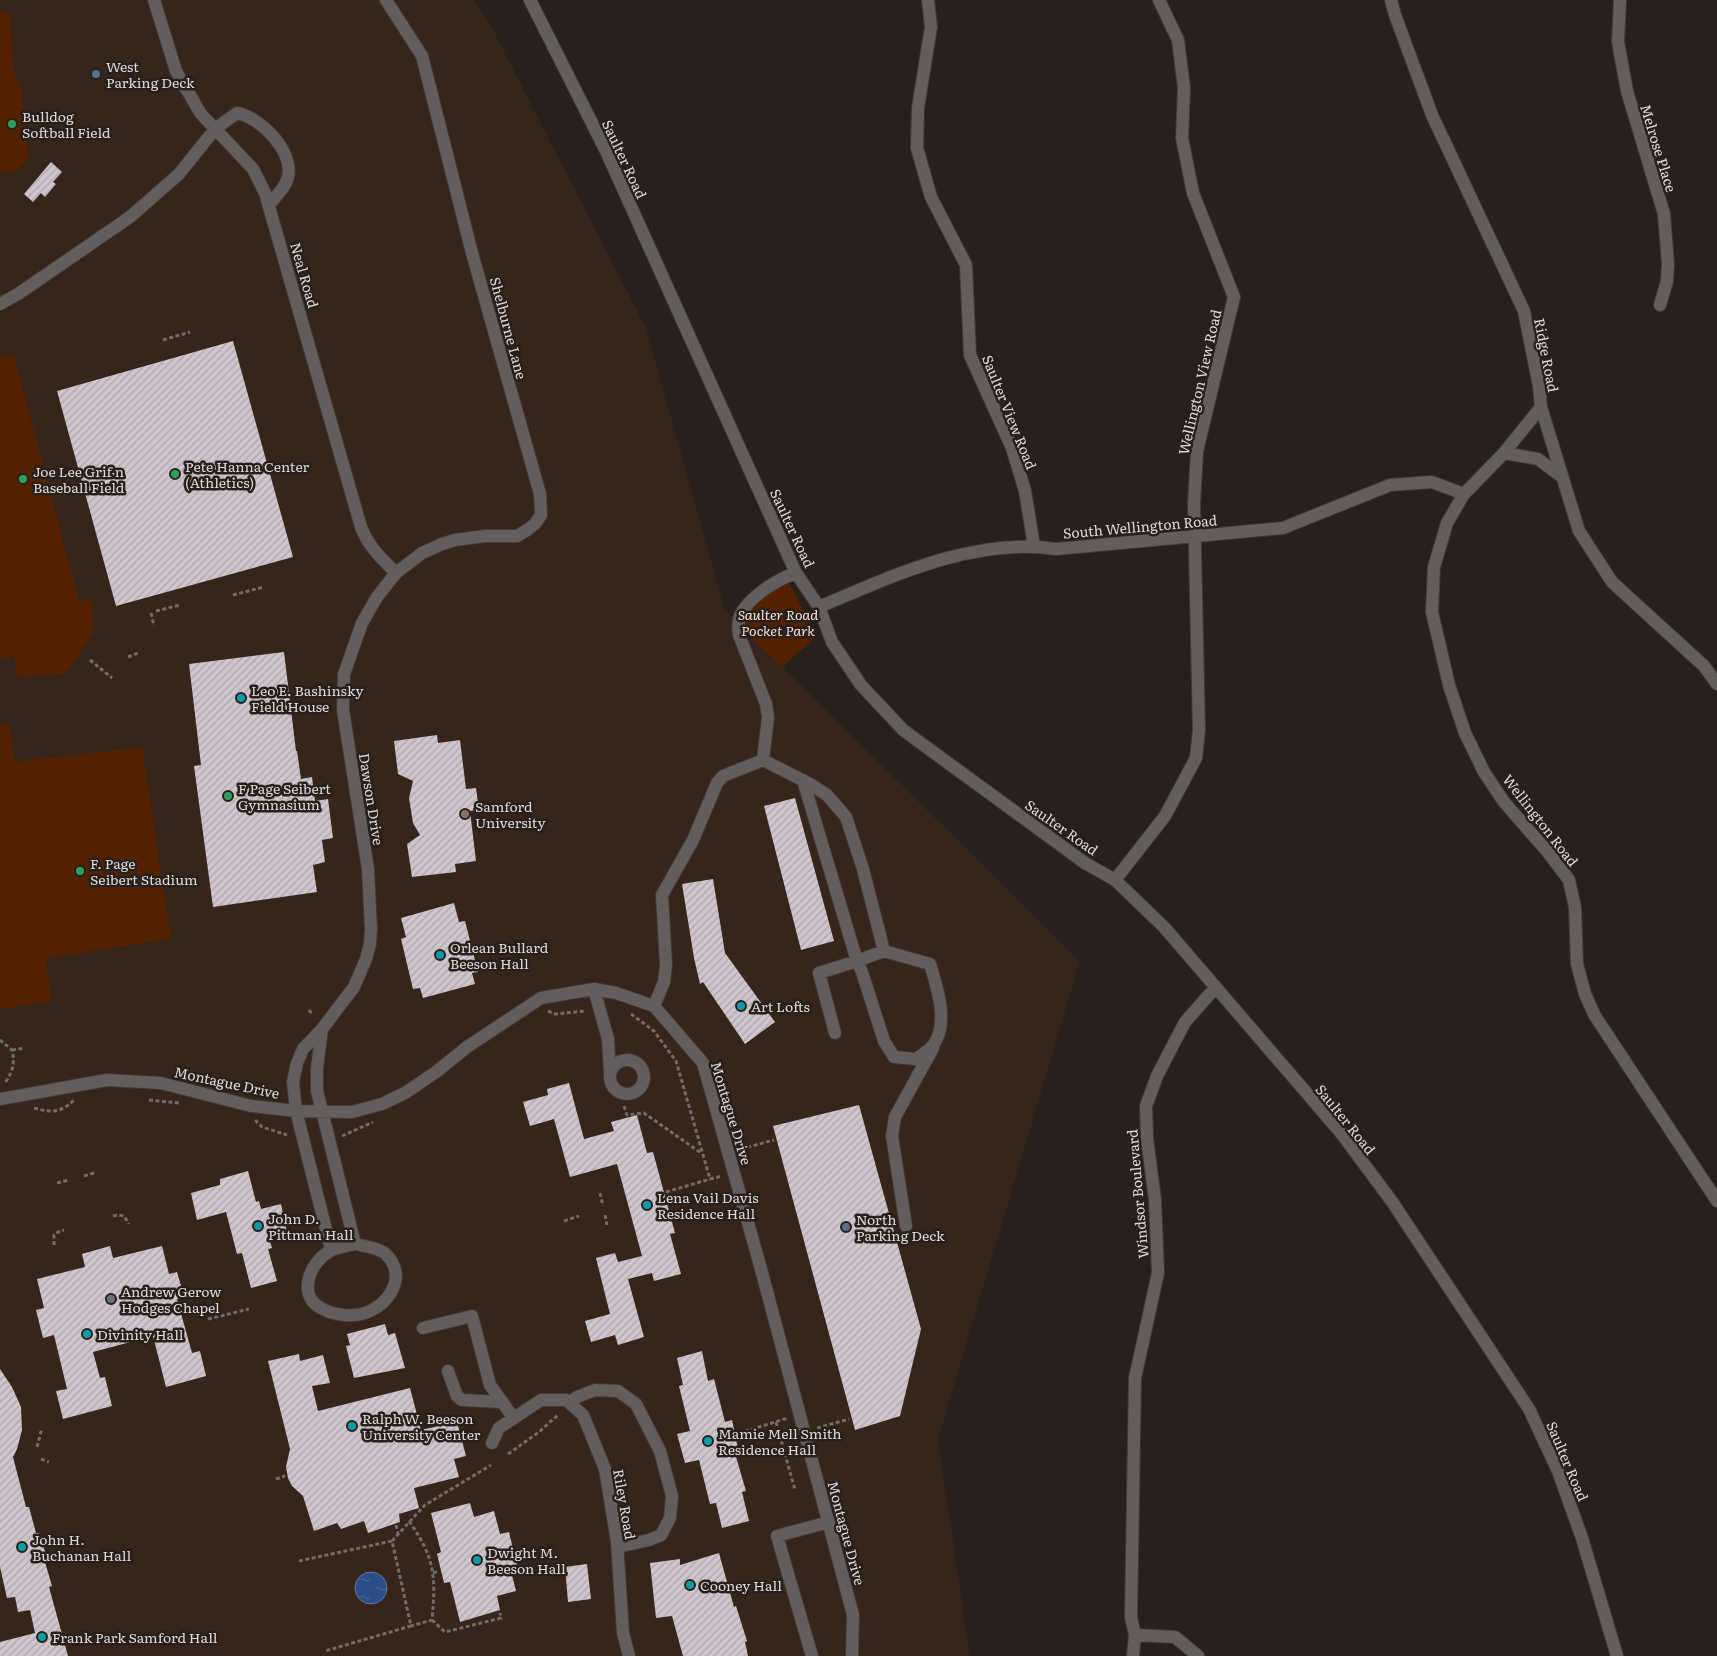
<svg xmlns="http://www.w3.org/2000/svg" width="1717" height="1656" font-family="Literata,serif">
	<style>
		.education { fill: #35251a }
		.green { fill: #520 }
		.water { fill: url(#water-ripples); stroke: #61779f }
		.building { fill: url(#building-hatch) }
		.lines { fill: none; stroke-linecap: round; stroke-linejoin: round }
		.minor-casing { stroke: #413a36; stroke-width: 14 }
		.path { stroke: #726a67; stroke-width: 3; stroke-dasharray: 4 2.5; stroke-linecap: butt }
		.minor { stroke: #635e5d; stroke-width: 12 }
		.service-dot { fill: #5c6f8a; stroke: #28201c; stroke-width: 2 }
		.leisure-dot { fill: #2e9e5b; stroke: #28201c; stroke-width: 2 }
		.culture-dot { fill: #0f9aa8; stroke: #28201c; stroke-width: 2 }
		.education-dot { fill: #8d6e63; stroke: #28201c; stroke-width: 2 }
		.worship-dot { fill: #6b7280; stroke: #28201c; stroke-width: 2 }
		.labels { text-anchor: middle; dominant-baseline: central; stroke-width: 5; stroke-linejoin: round; paint-order: stroke }
		.poi-label { font-size: 14px; fill: #ded8d6; stroke: #28201c; text-anchor: start }
		.street-label { font-size: 14px; fill: #ded8d6; stroke: #28201c }
		.park-label { font-size: 14px; font-style: italic; fill: #f3ded4; stroke: #28201c }
	</style>
	<defs>
		<pattern id="water-ripples" width="26" height="14" patternUnits="userSpaceOnUse" patternTransform="scale(1.25)"><rect width="26" height="14" fill="#2b4e87"/><path d="M2 4q2-2 4 0t4 0M15 11q2-2 4 0t4 0" fill="none" stroke="#496797"/></pattern>
		<pattern id="building-hatch" width="6" height="6" patternUnits="userSpaceOnUse" patternTransform="scale(1.25)"><rect width="6" height="6" fill="#cfc6cd"/><path d="M-1 1l2-2M0 6l6-6M5 7l2-2" fill="none" stroke="#aca5aa"/></pattern>
	</defs>
	<rect width="100%" height="100%" fill="#28201c"/>
	<!-- education -->
	<path class="education" d="M0,0H474L489,22L646,328L725,610L1080,961L938,1440L970,1656H0Z"/>
	<!-- green -->
	<path class="green" d="M10,12L13,69L22,90L28,158L17,171L0,172V13Z
		M14,355L79,601L92,600L93,633L65,674L18,677L14,656L0,658V357Z
		M788,581L817,636L782,667L746,632C741,607 771,592 788,581Z
		M9,724L15,762L142,747L171,939L46,958L51,1001L0,1009V725Z"/>
	<!-- water -->
	<path class="water" d="M355 1588a16 16 0 1 1 32 0a16 16 0 1 1-32 0Z"/>
	<!-- building -->
	<path class="building" d="M51,162L62,172L53,182L56,184L45,197L41,193L33,202L24,194Z
		M233,341L293,557L116,606L57,391Z
		M284,652L296,751H297L301,779L312,777L315,801L328,799L333,838L322,840L325,862L313,865L317,892L213,907L194,766L201,765L189,664Z
		M437,735L438,743L460,740L466,789L476,788L479,810L470,811L476,861L455,864L456,872L412,877L407,844L420,835L413,823L409,798L413,781L398,774L394,741Z
		M795,798L834,941L801,950L764,806Z
		M713,879L725,953L775,1022L745,1044L703,982L700,984L694,958L682,884Z
		M454,903L459,922L465,921L478,972L472,973L475,984L423,998L420,988L413,989L401,939L406,937L401,918Z
		M569,1083L584,1139L614,1131L611,1122L637,1115L647,1153L653,1152L675,1233L670,1234L681,1274L654,1281L652,1273L628,1279L644,1337L618,1345L615,1335L591,1342L585,1321L610,1314L596,1258L615,1253L618,1262L642,1256L617,1164L570,1177L554,1119L530,1126L523,1102L548,1095L547,1089Z
		M859,1105L921,1329L900,1416L855,1430L773,1126Z
		M248,1171L256,1202L259,1201L261,1209L281,1204L287,1232L269,1238L272,1248L268,1249L277,1281L251,1288L242,1253L237,1254L226,1212L197,1220L191,1193L220,1185V1179Z
		M110,1246L113,1258L162,1246L169,1274L177,1272L184,1296L177,1299L192,1353L200,1351L206,1376L166,1387L153,1336L93,1352L100,1378L105,1377L112,1406L63,1419L56,1391L67,1389L54,1335L43,1338L36,1310L44,1308L37,1279L85,1267L82,1254Z
		M385,1324L388,1335L395,1333L405,1368L354,1378L346,1346L350,1345L347,1334Z
		M702,1351L708,1381L714,1379L725,1422L732,1420L738,1449L734,1450L746,1491L742,1492L749,1521L722,1528L716,1503L710,1504L699,1460L685,1463L677,1434L690,1431L679,1386L683,1385L677,1358Z
		M299,1354L300,1361L323,1355L330,1383L312,1386L318,1411L410,1388L421,1430L457,1422L466,1456L454,1459L459,1477L414,1488L419,1508L399,1514L400,1522L368,1533L364,1521L341,1529L337,1523L314,1531L303,1496L292,1486L288,1478L286,1467L290,1449L268,1361Z
		M0,1369L12,1387L21,1407L22,1430L17,1449L13,1457L26,1507H29L36,1533H39L48,1561L45,1562L52,1586L49,1587L68,1656H0V1642L35,1633L30,1610L18,1612L15,1597L7,1598L0,1567Z
		M470,1503L474,1517L494,1511L500,1534L509,1532L517,1565L510,1567L516,1591L497,1596L500,1610L460,1622L450,1582L444,1583L437,1554L441,1552L431,1513Z
		M719,1553L734,1607L736,1606L747,1641L745,1642L748,1656H683L672,1616L656,1618L650,1563L680,1559V1565Z
		M587,1564L591,1599L568,1602L565,1567Z"/>
	<g class="lines">
		<!-- minor casing -->
		<g class="minor-casing">
			<path id="minor" d="M154,0L176,71L201,114L253,169L265,193L361,527C368,546 381,558 396,573
				M530,0L606,151L796,573L819,607L832,642L861,685L903,730L1085,863L1115,880L1164,927L1341,1133L1393,1203L1529,1409L1558,1471L1582,1538L1617,1656
				M928,0L931,27L918,108L917,148L931,197L966,265L970,355L1012,448L1025,491L1034,546
				M1391,0L1395,15L1432,115L1524,311L1539,386L1541,407L1579,531L1612,582L1704,666L1717,684
				M1620,0L1618,42L1627,91L1664,214L1668,264L1667,281L1660,305
				M0,304L18,294L130,217L179,174L215,129L237,113C260,117 294,151 288,177C286,187 275,197 269,205
				M1541,407L1504,453L1464,494L1447,523L1434,567L1432,612L1449,685L1465,733L1484,772L1504,802L1547,851L1569,880L1575,907L1577,964L1585,994L1595,1016L1717,1201
				M1504,453L1538,459L1562,477
				M819,607C893,576 973,537 1056,549L1283,528L1390,485L1432,482L1464,494
				M763,760L810,784L827,795L846,817L863,869L884,951L930,964C937,987 949,1022 934,1044C931,1050 921,1055 916,1059L894,1057L884,1041L862,972L857,961L884,951
				M763,760L768,717L766,704L739,635C738,629 738,622 740,616C748,597 778,579 796,573
				M803,780L857,961L819,973L835,1033
				M1115,880L1165,816L1196,758L1199,730L1194,504L1197,451L1234,297L1193,193L1182,138L1184,88L1178,40L1159,0
				M594,989L608,1039L610,1074
				M654,1006L664,982L666,965L662,895L693,840L717,783L723,776L763,760
				M322,1029L317,1068V1091L355,1244
				M610 1077a17 17 0 1 1 34 0a17 17 0 1 1-34 0Z
				M0,1099L107,1080L161,1083L251,1106L296,1111L352,1112L382,1104L405,1093L436,1072L467,1047L541,998L594,989L616,993L654,1006L703,1063L761,1269L853,1615L852,1656
				M906,1226L892,1136L895,1117L933,1048
				M355,1244C364,1246 373,1247 381,1251C386,1253 389,1257 392,1262C403,1281 388,1303 370,1311C356,1318 333,1316 319,1307C297,1293 311,1261 330,1251C337,1247 347,1246 355,1244Z
				M331,1249L296,1111L293,1082L297,1063L303,1049L322,1029L354,987L366,959L370,944L371,929L368,869L343,710L344,674L362,623L377,597L396,573L422,553L442,544L455,540L485,536H517L527,530L535,524L541,515L540,494L472,253L422,56L386,0
				M423,1328L472,1316L490,1385L513,1417
				M448,1371L457,1396L462,1400L501,1402
				M569,1403L577,1397L595,1390L618,1391L636,1404L660,1451L672,1496L670,1518L661,1535L649,1540L618,1547
				M492,1443L499,1428L541,1400H566L583,1415L605,1469L617,1542L623,1633L629,1656
				M1135,1635L1175,1637L1198,1656
				M812,1656L777,1536L829,1522
				M1133,1656L1135,1635L1131,1617L1135,1378L1158,1273L1155,1200L1147,1138L1146,1106L1157,1076L1185,1022L1216,987"/>
		</g>
		<!-- path -->
		<path class="path" d="M163,340L190,332
			M233,595L264,587
			M156,611L180,605
			M151,613L154,626
			M128,657L138,653
			M90,660L112,678
			M309,1010L313,1015
			M548,1011L555,1014L586,1011
			M631,1014L654,1031L676,1061L710,1179L722,1176
			M0,1040L12,1050C15,1064 13,1071 5,1083
			M12,1050L25,1048
			M149,1100L179,1103
			M624,1106L627,1115L644,1113L701,1153
			M34,1108C52,1113 60,1113 74,1100
			M255,1120L262,1127L287,1135
			M342,1136L373,1122
			M741,1149L774,1140
			M84,1176L94,1173
			M57,1183L69,1180
			M666,1192L710,1179
			M600,1193L603,1206
			M605,1215L607,1225
			M113,1216L118,1215L124,1216L129,1224
			M564,1221L579,1216
			M54,1245V1235L58,1232L64,1230
			M208,1319L249,1309
			M776,1422L795,1490
			M817,1428L849,1419
			M739,1433L788,1418
			M37,1447L42,1428
			M508,1454L539,1432L559,1414
			M41,1459L49,1462
			M276,1479L285,1476
			M409,1521C435,1558 436,1576 432,1620L411,1626
			M396,1525L398,1533
			M392,1541L425,1505L491,1465
			M44,1543L57,1537
			M299,1561L392,1541L411,1626L325,1651
			M433,1573L439,1571
			M432,1620L445,1632L501,1618L500,1613"/>
		<!-- minor -->
		<use href="#minor" class="minor"/>
	</g>
	<!-- markers -->
	<g class="service-dot">
		<circle cx="96" cy="74" r="5"/>
		<circle cx="846" cy="1227" r="5"/>
	</g>
	<g class="leisure-dot">
		<circle cx="12" cy="124" r="5"/>
		<circle cx="175" cy="474" r="5"/>
		<circle cx="23" cy="479" r="5"/>
		<circle cx="228" cy="796" r="5"/>
		<circle cx="80" cy="871" r="5"/>
	</g>
	<g class="culture-dot">
		<circle cx="241" cy="698" r="5"/>
		<circle cx="440" cy="955" r="5"/>
		<circle cx="741" cy="1006" r="5"/>
		<circle cx="647" cy="1205" r="5"/>
		<circle cx="258" cy="1226" r="5"/>
		<circle cx="87" cy="1334" r="5"/>
		<circle cx="352" cy="1426" r="5"/>
		<circle cx="708" cy="1441" r="5"/>
		<circle cx="22" cy="1547" r="5"/>
		<circle cx="477" cy="1560" r="5"/>
		<circle cx="690" cy="1585" r="5"/>
		<circle cx="42" cy="1637" r="5"/>
	</g>
	<circle class="education-dot" cx="465" cy="814" r="5"/>
	<circle class="worship-dot" cx="111" cy="1299" r="5"/>
	<g class="labels">
		<!-- poi labels -->
		<g class="poi-label">
			<text x="106" y="66">West<tspan x="106" dy="16">Parking Deck</tspan></text>
			<text x="22" y="116">Bulldog<tspan x="22" dy="16">Softball Field</tspan></text>
			<text x="185" y="466">Pete Hanna Center<tspan x="185" dy="16">(Athletics)</tspan></text>
			<text x="33" y="471">Joe Lee Grif n<tspan x="33" dy="16">Baseball Field</tspan></text>
			<text x="251" y="690">Leo E. Bashinsky<tspan x="251" dy="16">Field House</tspan></text>
			<text x="238" y="788">F Page Seibert<tspan x="238" dy="16">Gymnasium</tspan></text>
			<text x="475" y="806">Samford<tspan x="475" dy="16">University</tspan></text>
			<text x="90" y="863">F. Page<tspan x="90" dy="16">Seibert Stadium</tspan></text>
			<text x="450" y="947">Orlean Bullard<tspan x="450" dy="16">Beeson Hall</tspan></text>
			<text x="751" y="1006">Art Lofts</text>
			<text x="657" y="1197">Lena Vail Davis<tspan x="657" dy="16">Residence Hall</tspan></text>
			<text x="268" y="1218">John D.<tspan x="268" dy="16">Pittman Hall</tspan></text>
			<text x="856" y="1219">North<tspan x="856" dy="16">Parking Deck</tspan></text>
			<text x="121" y="1291">Andrew Gerow<tspan x="121" dy="16">Hodges Chapel</tspan></text>
			<text x="97" y="1334">Divinity Hall</text>
			<text x="362" y="1418">Ralph W. Beeson<tspan x="362" dy="16">University Center</tspan></text>
			<text x="718" y="1433">Mamie Mell Smith<tspan x="718" dy="16">Residence Hall</tspan></text>
			<text x="32" y="1539">John H.<tspan x="32" dy="16">Buchanan Hall</tspan></text>
			<text x="487" y="1552">Dwight M.<tspan x="487" dy="16">Beeson Hall</tspan></text>
			<text x="700" y="1585">Cooney Hall</text>
			<text x="52" y="1637">Frank Park Samford Hall</text>
		</g>
		<!-- street labels -->
		<g class="street-label">
			<text transform="translate(1659 148) rotate(73)">Melrose Place</text>
			<text transform="translate(625 159) rotate(65)">Saulter Road</text>
			<text transform="translate(305 275) rotate(74)">Neal Road</text>
			<text transform="translate(509 328) rotate(75)">Shelburne Lane</text>
			<text transform="translate(1547 355) rotate(79)">Ridge Road</text>
			<text transform="translate(1199 382) rotate(-77)">Wellington View Road</text>
			<text transform="translate(1010 412) rotate(68)">Saulter View Road</text>
			<text transform="translate(1140 526) rotate(-5)">South Wellington Road</text>
			<text transform="translate(793 528) rotate(65)">Saulter Road</text>
			<text transform="translate(372 799) rotate(81)">Dawson Drive</text>
			<text transform="translate(1541 820) rotate(52)">Wellington Road</text>
			<text transform="translate(1062 827) rotate(35)">Saulter Road</text>
			<text transform="translate(227 1082) rotate(12)">Montague Drive</text>
			<text transform="translate(732 1113) rotate(73)">Montague Drive</text>
			<text transform="translate(1346 1119) rotate(51)">Saulter Road</text>
			<text transform="translate(1137 1194) rotate(-95)">Windsor Boulevard</text>
			<text transform="translate(1568 1461) rotate(67)">Saulter Road</text>
			<text transform="translate(625 1504) rotate(80)">Riley Road</text>
			<text transform="translate(847 1533) rotate(75)">Montague Drive</text>
		</g>
		<!-- park labels -->
		<g class="park-label">
			<text x="778" y="614">Saulter Road<tspan x="778" dy="16">Pocket Park</tspan></text>
		</g>
	</g>
</svg>
